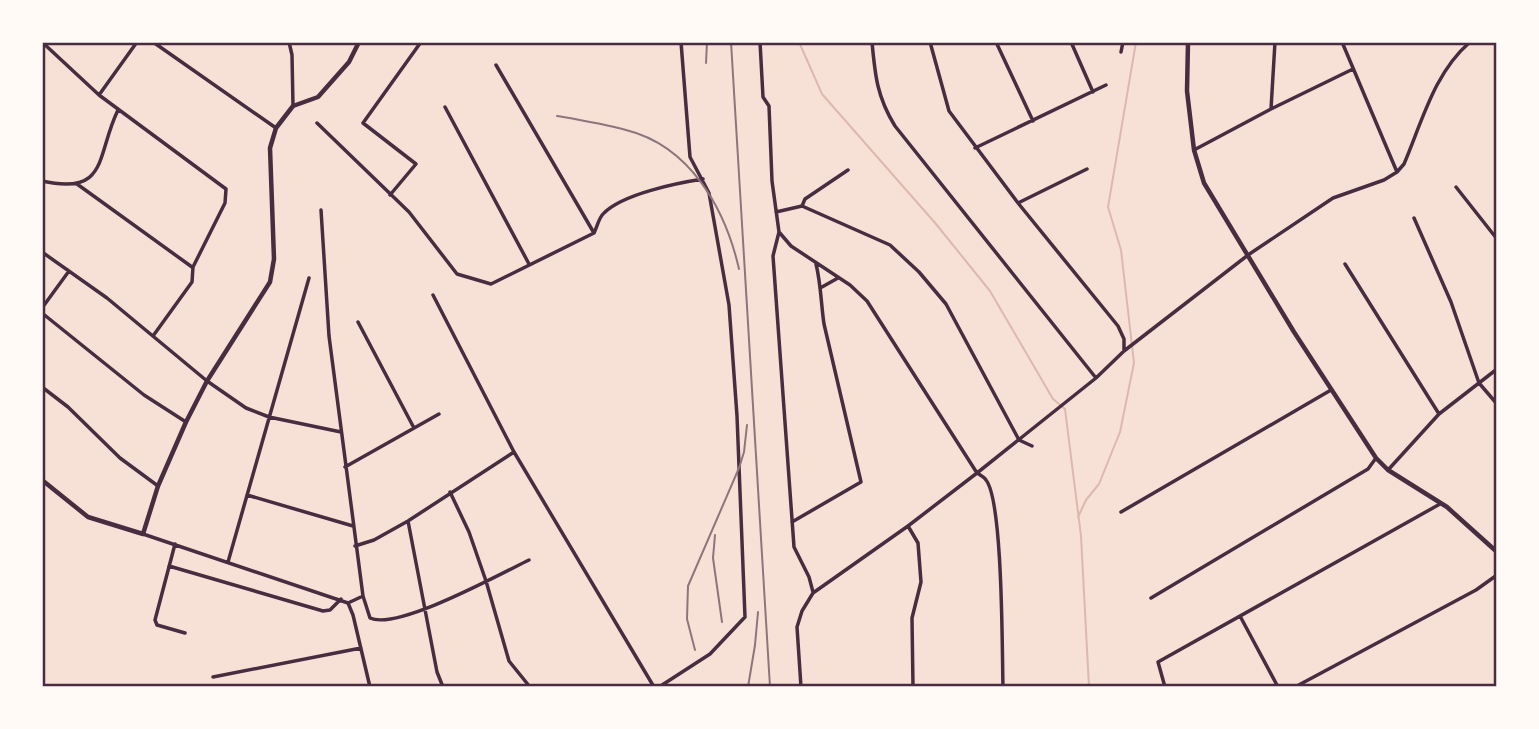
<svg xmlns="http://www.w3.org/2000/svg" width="1539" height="729" font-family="Montserrat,sans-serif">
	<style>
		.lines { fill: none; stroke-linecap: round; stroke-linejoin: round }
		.stream { stroke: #dcb8b0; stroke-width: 2 }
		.minor { stroke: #4a2c40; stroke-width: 3.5 }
		.tertiary { stroke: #4a2c40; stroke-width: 4.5 }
		.rail { stroke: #8f747c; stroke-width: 2 }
		.neatline { fill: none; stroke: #4a2c40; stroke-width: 2.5 }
	</style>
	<rect width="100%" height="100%" fill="#f7e1d7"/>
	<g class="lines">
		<!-- stream -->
		<path class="stream" d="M799,42L822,94L936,224L990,291L1053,399L1065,409L1081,536L1089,687
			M1078,517L1086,500L1099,484L1120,432L1134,363L1121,250L1108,207L1136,42"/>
		<!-- minor -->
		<path class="minor" d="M42,42L99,95L226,189L225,203L193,267L192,282L153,336
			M153,42L276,128
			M289,42L292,55L293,106
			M760,42L763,97L769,106L772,181L779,232L791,246L850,285L867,301L977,473C980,475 984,477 986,480C1003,501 1002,652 1003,687
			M872,42C875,75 877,97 895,126L1096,378
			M930,42L949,111L1018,203L1118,326L1124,339V351
			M996,42L1033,121
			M1071,42L1093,92
			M1342,42L1397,172
			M1121,52L1123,42
			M496,65L594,233
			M99,95L137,42
			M445,107L529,264
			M1271,109L1275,42
			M317,123L409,212L457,274L491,284L594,233C597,227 599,217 604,213C623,194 677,183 703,179
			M975,148L1106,85
			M1194,150L1271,109L1353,69
			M42,181C109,196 96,155 118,110
			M77,184L192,267
			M1456,187L1497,239
			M390,195L416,164L363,123L421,42
			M1018,203L1087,169
			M802,206L805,199L848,170
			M321,210L329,336L363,596L348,603
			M776,212L802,206L890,245L919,272L946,304L1019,440L1032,446
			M1414,218L1451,302L1479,383L1497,404
			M779,232L773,256L794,547L809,577L813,592
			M42,252L107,298L207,381L246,408L269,417L341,432
			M1345,264L1439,414
			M822,287L838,278
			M433,295L514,452L654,687
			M42,308L69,271
			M42,313L144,395L186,422
			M358,322L414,428
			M42,387L68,407L120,458L158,486
			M345,467L439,414
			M1388,470L1439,414L1497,369
			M450,492L469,532L486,581L509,661L530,687
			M247,495L353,526
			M1121,512L1331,390
			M408,521L437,672L443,687
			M792,522L861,482L824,324C821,304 821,284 816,264
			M908,526L918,543L921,582L912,618L913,687
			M143,534L348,603L353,615L370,687
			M175,544L155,620L157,625L185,633
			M355,546L374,540L408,521L514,452
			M228,562L309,278
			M169,566L323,611L330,610L341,599
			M363,596L370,618C397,631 500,574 529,560
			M1151,598L1368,469L1376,458
			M1240,616L1278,687
			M213,677L361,648
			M659,687L710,654L745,617L737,416L729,305L709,193L690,157L681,42
			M801,687L797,627L802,611L813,593L908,526L977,473L1096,378L1124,351L1248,255L1333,198L1384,180L1397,172L1404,164C1422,122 1434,73 1470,42
			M1165,687L1158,662L1440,504
			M1295,687L1476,590L1497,575"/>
		<!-- tertiary -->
		<path class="tertiary" d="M1188,42L1187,91L1194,150L1204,183L1294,332L1376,458L1388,470L1447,507L1497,552
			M42,480L88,517L143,534L158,486L186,422L207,381L270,282L274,259L270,148L276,128L293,106L318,97L349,62L359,42"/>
		<!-- rail -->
		<path class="rail" d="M731,42L770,687
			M706,63L707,42
			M557,116C580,120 604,124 626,130C690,146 725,208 739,269
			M715,535L713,558L722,622
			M695,650L687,619L688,586L739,468L744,452L747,425
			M748,687L755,645L758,612"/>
	</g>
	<!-- border -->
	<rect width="1539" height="729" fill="none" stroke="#fffaf5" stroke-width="88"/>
	<rect x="44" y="44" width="1451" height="641" class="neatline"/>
</svg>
